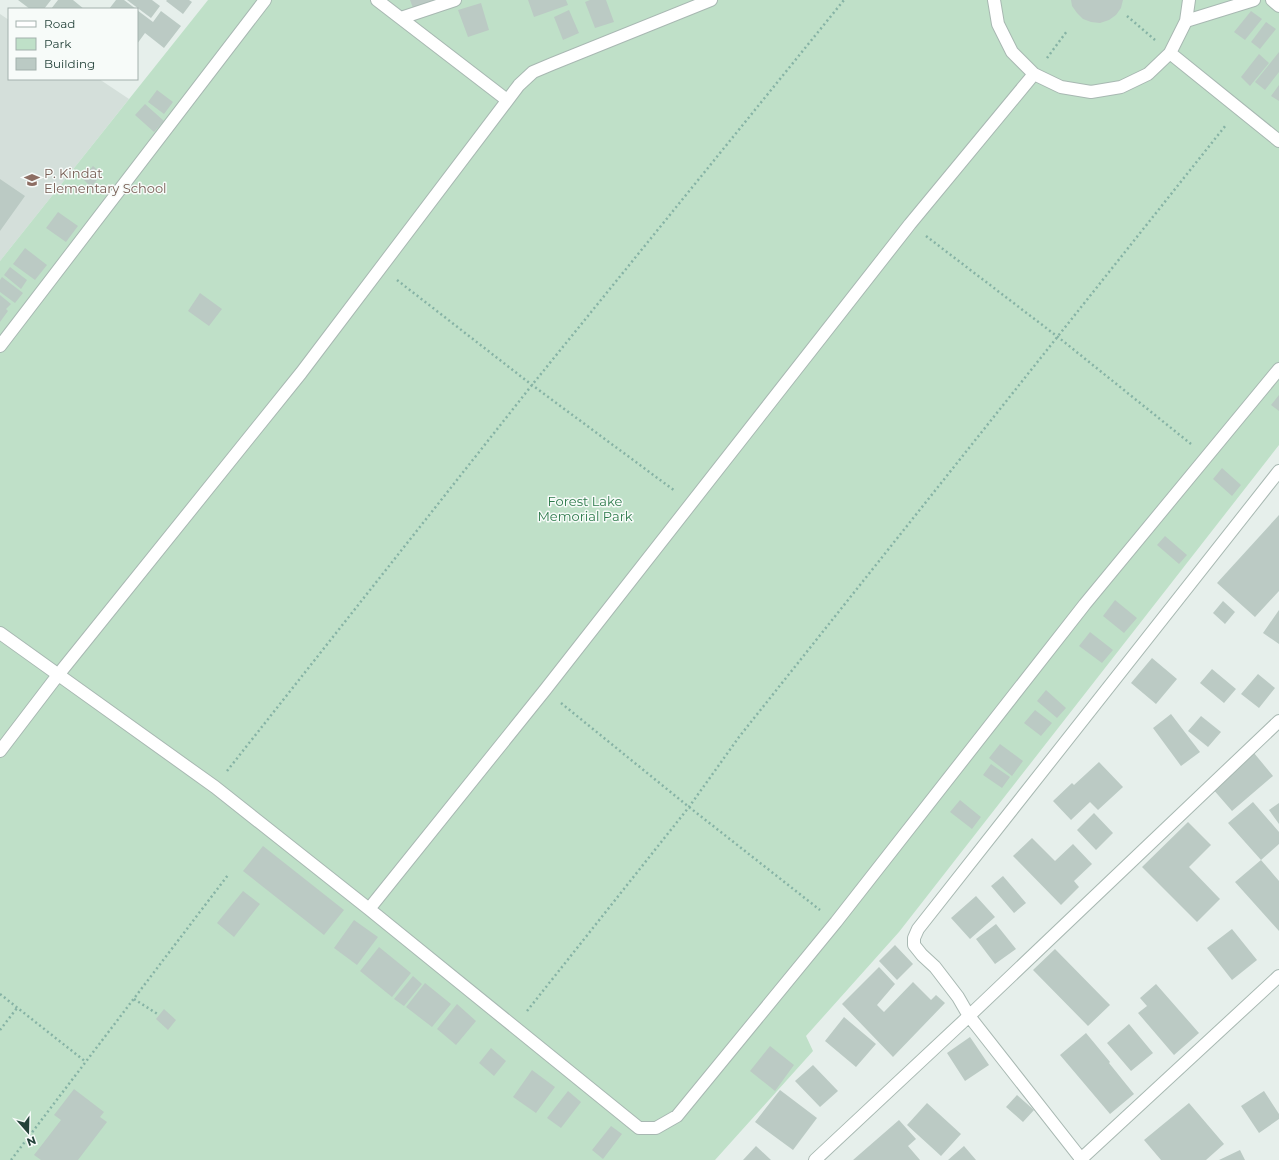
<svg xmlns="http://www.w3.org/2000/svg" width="1279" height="1160" font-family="Montserrat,sans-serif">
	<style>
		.built { fill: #d4dfda }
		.green { fill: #bfe0c8 }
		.building { fill: #bbcac4 }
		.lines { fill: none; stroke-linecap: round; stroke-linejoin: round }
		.minor-casing { stroke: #a8b8b2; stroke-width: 14 }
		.path { stroke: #86b3a5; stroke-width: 2.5; stroke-dasharray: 2 3; stroke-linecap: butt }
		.minor { stroke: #fff; stroke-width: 12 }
		.labels { text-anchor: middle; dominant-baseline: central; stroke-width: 3; stroke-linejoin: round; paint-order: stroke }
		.education-label { font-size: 13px; fill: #785e54; stroke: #f7fbf9; text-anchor: start }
		.park-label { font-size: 13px; fill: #2d7a4b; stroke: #f7fbf9 }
	</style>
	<rect width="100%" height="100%" fill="#e6efeb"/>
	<!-- built -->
	<path class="built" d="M0,14L9,20V79H99L129,99L0,261Z"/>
	<!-- green -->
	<path class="green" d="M208,0H1279V445L899,932L806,1036L813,1051L715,1160H0V261Z"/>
	<!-- building -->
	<path class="building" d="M18,0H51L44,9H30Z
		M58,0H73L84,9H51Z
		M116,0H124L136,9H109Z
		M127,0H152L160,6L151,18Z
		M167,0H189L192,2L183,14L166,1Z
		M410,0H435L413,8Z
		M528,0H566L568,5L534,17Z
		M590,0H606L614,22L595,28L585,2Z
		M1071,0H1123L1121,8L1116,15L1109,20L1100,23L1091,22L1083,19L1077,13L1072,6Z
		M481,3L489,30L468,37L458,10Z
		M137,10L153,22L161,11L181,26L164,48L145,33L137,44Z
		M569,10L579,33L563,40L554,17Z
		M1251,11L1262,19L1245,40L1234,32Z
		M1266,22L1276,29L1260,49L1251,42Z
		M1279,52V72L1265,90L1255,82Z
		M1259,54L1269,63L1250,86L1241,77Z
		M1279,85V101L1271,96Z
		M157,90L173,102L164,114L148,102Z
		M145,104L164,121L154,132L135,115Z
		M93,166L102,174L91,187L82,178Z
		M0,179L25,196L0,231Z
		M58,212L78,226L66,242L46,228Z
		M25,248L47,265L35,280L13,264Z
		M10,267L27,280L21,289L4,275Z
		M2,277L23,293L15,303L0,292V280Z
		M200,293L222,309L209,326L188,311Z
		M0,295L11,304L6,309L8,311L0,322Z
		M1279,395V411L1271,405Z
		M1222,468L1241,485L1232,496L1213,479Z
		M1279,515V591L1255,617L1217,583Z
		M1165,536L1187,555L1179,564L1157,545Z
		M1115,600L1137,618L1124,633L1103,616Z
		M1223,601L1235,612L1225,624L1213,613Z
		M1279,610V644L1263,633Z
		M1090,632L1113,650L1102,663L1079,646Z
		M1152,658L1177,679L1156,704L1131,683Z
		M1212,669L1236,689L1224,703L1200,683Z
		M1258,674L1275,688L1259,708L1241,694Z
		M1046,690L1066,708L1057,718L1037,701Z
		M1035,710L1052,723L1041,736L1024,723Z
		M1171,714L1200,752L1181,766L1153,728Z
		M1201,716L1221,732L1208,747L1188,731Z
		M1000,744L1023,761L1012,776L989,758Z
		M1254,753L1273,776L1232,811L1212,788Z
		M1099,762L1123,787L1098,810L1090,802L1071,820L1053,801L1072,783L1074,785Z
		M991,764L1010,777L1002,788L983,775Z
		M960,800L981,817L972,829L950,812Z
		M1253,802L1279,832V844L1261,860L1228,823Z
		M1279,803V824L1269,810Z
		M1094,813L1113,833L1096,850L1077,830Z
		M1188,822L1211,845L1189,867L1220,899L1197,922L1142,867Z
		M1032,838L1055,861L1073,844L1092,864L1074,881L1079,887L1061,905L1013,856Z
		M263,846L344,910L324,935L243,871Z
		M1261,860L1279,881V931L1235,882Z
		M1003,876L1026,903L1014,913L991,886Z
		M243,891L260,904L234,937L217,923Z
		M976,896L995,917L970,939L951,918Z
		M354,920L378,937L357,965L334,948Z
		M996,924L1016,949L995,964L976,939Z
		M1232,929L1257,960L1232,980L1207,948Z
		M895,945L913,964L897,980L879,961Z
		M379,947L411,973L392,997L360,971Z
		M1055,949L1110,1005L1088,1026L1033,970Z
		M879,967L895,984L877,1005L884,1012L913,982L931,1000L936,995L945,1003L893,1057L842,1004Z
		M413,976L422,984L404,1006L394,999Z
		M425,983L451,1004L432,1027L406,1007Z
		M1156,984L1199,1033L1174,1055L1138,1013L1147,1006L1140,998Z
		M457,1004L476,1021L456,1045L437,1029Z
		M164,1009L176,1020L168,1030L156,1019Z
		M844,1017L876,1044L856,1067L825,1041Z
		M1129,1024L1153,1053L1131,1071L1107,1043Z
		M1086,1033L1110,1062L1109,1063L1134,1094L1110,1114L1060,1055Z
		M970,1037L989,1065L965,1081L947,1053Z
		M770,1046L794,1065L775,1091L750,1071Z
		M491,1048L506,1061L494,1076L479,1063Z
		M813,1065L838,1091L820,1107L795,1081Z
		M532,1070L555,1087L536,1113L513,1097Z
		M74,1089L104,1112L100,1117L107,1122L78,1160H41L34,1155L61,1120L54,1115Z
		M780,1090L817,1118L793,1150L755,1122Z
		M568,1091L581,1102L561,1128L547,1118Z
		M1264,1091L1279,1114V1119L1259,1133L1241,1106Z
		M1017,1095L1034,1110L1023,1122L1006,1107Z
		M927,1103L961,1134L941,1156L907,1125Z
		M1189,1103L1224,1144L1206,1160H1161L1144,1140Z
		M899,1120L916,1139L908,1146L920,1160H853Z
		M611,1126L622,1134L603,1159L592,1150Z
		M756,1146L771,1160H743Z
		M964,1146L976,1160H948Z
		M1240,1150L1245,1160H1219Z"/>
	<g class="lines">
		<!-- minor casing -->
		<g class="minor-casing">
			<path id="minor" d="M377,0L507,100
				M994,0L998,24L1012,52L1034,74L1061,87L1091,92L1121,87L1148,74L1170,53L1186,21L1189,0
				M1272,0L1279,6
				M401,18L455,0
				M1186,21L1254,0
				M1170,53L1279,141
				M0,346L265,0
				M0,633L215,787L369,909L639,1128H656L677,1116L836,922L1085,604L1279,369
				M0,751L58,675L301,373L519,85L533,72L552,64L711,0
				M369,909L545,690L910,224L1034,74
				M815,1160L969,1016L1279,721
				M1080,1160L1279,976
				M1082,1160L969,1016L958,997L935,967L922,955L914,945V938L918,929L1279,471"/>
		</g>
		<!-- path -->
		<path class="path" d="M1127,16L1155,40
			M1047,58L1067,31
			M926,236L1058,337L1191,444
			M397,280L532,385L675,491
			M561,703L689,807L820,910
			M227,771L532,385L844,0
			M0,994L86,1062
			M134,999L159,1015
			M527,1011L689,807L739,737L1226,125
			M0,1030L17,1008
			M11,1160L228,875"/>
		<!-- minor -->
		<use href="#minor" class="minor"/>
	</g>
	<!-- icons -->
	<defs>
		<g id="school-bare" transform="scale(1.2)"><path d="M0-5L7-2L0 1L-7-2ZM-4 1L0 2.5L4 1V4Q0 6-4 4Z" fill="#8d6e63" stroke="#f7fbf9" stroke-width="2.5" paint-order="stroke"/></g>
	</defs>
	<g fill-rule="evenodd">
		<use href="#school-bare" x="32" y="180"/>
	</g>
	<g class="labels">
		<!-- education labels -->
		<g class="education-label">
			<text x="44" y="173">P. Kindat<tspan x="44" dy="15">Elementary School</tspan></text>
		</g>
		<!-- park labels -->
		<g class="park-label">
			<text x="585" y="501">Forest Lake<tspan x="585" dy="15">Memorial Park</tspan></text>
		</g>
	</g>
	<!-- legend -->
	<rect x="8" y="8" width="130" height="72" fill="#f7fbf9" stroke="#a3b1ad"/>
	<rect x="16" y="21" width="20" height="6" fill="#ffffff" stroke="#a3b1ad"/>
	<text x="44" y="28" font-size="12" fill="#24423a">Road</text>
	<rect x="16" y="38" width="20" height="12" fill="#bfe0c8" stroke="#a3b1ad"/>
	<text x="44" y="48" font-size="12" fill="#24423a">Park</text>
	<rect x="16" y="58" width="20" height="12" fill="#bbcac4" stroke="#a3b1ad"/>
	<text x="44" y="68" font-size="12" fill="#24423a">Building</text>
	<!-- north arrow -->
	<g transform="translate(28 1132) rotate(160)" stroke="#f7fbf9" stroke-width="3" paint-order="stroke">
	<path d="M0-3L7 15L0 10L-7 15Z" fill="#24423a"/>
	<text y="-6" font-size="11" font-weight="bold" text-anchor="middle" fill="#24423a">N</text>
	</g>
</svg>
